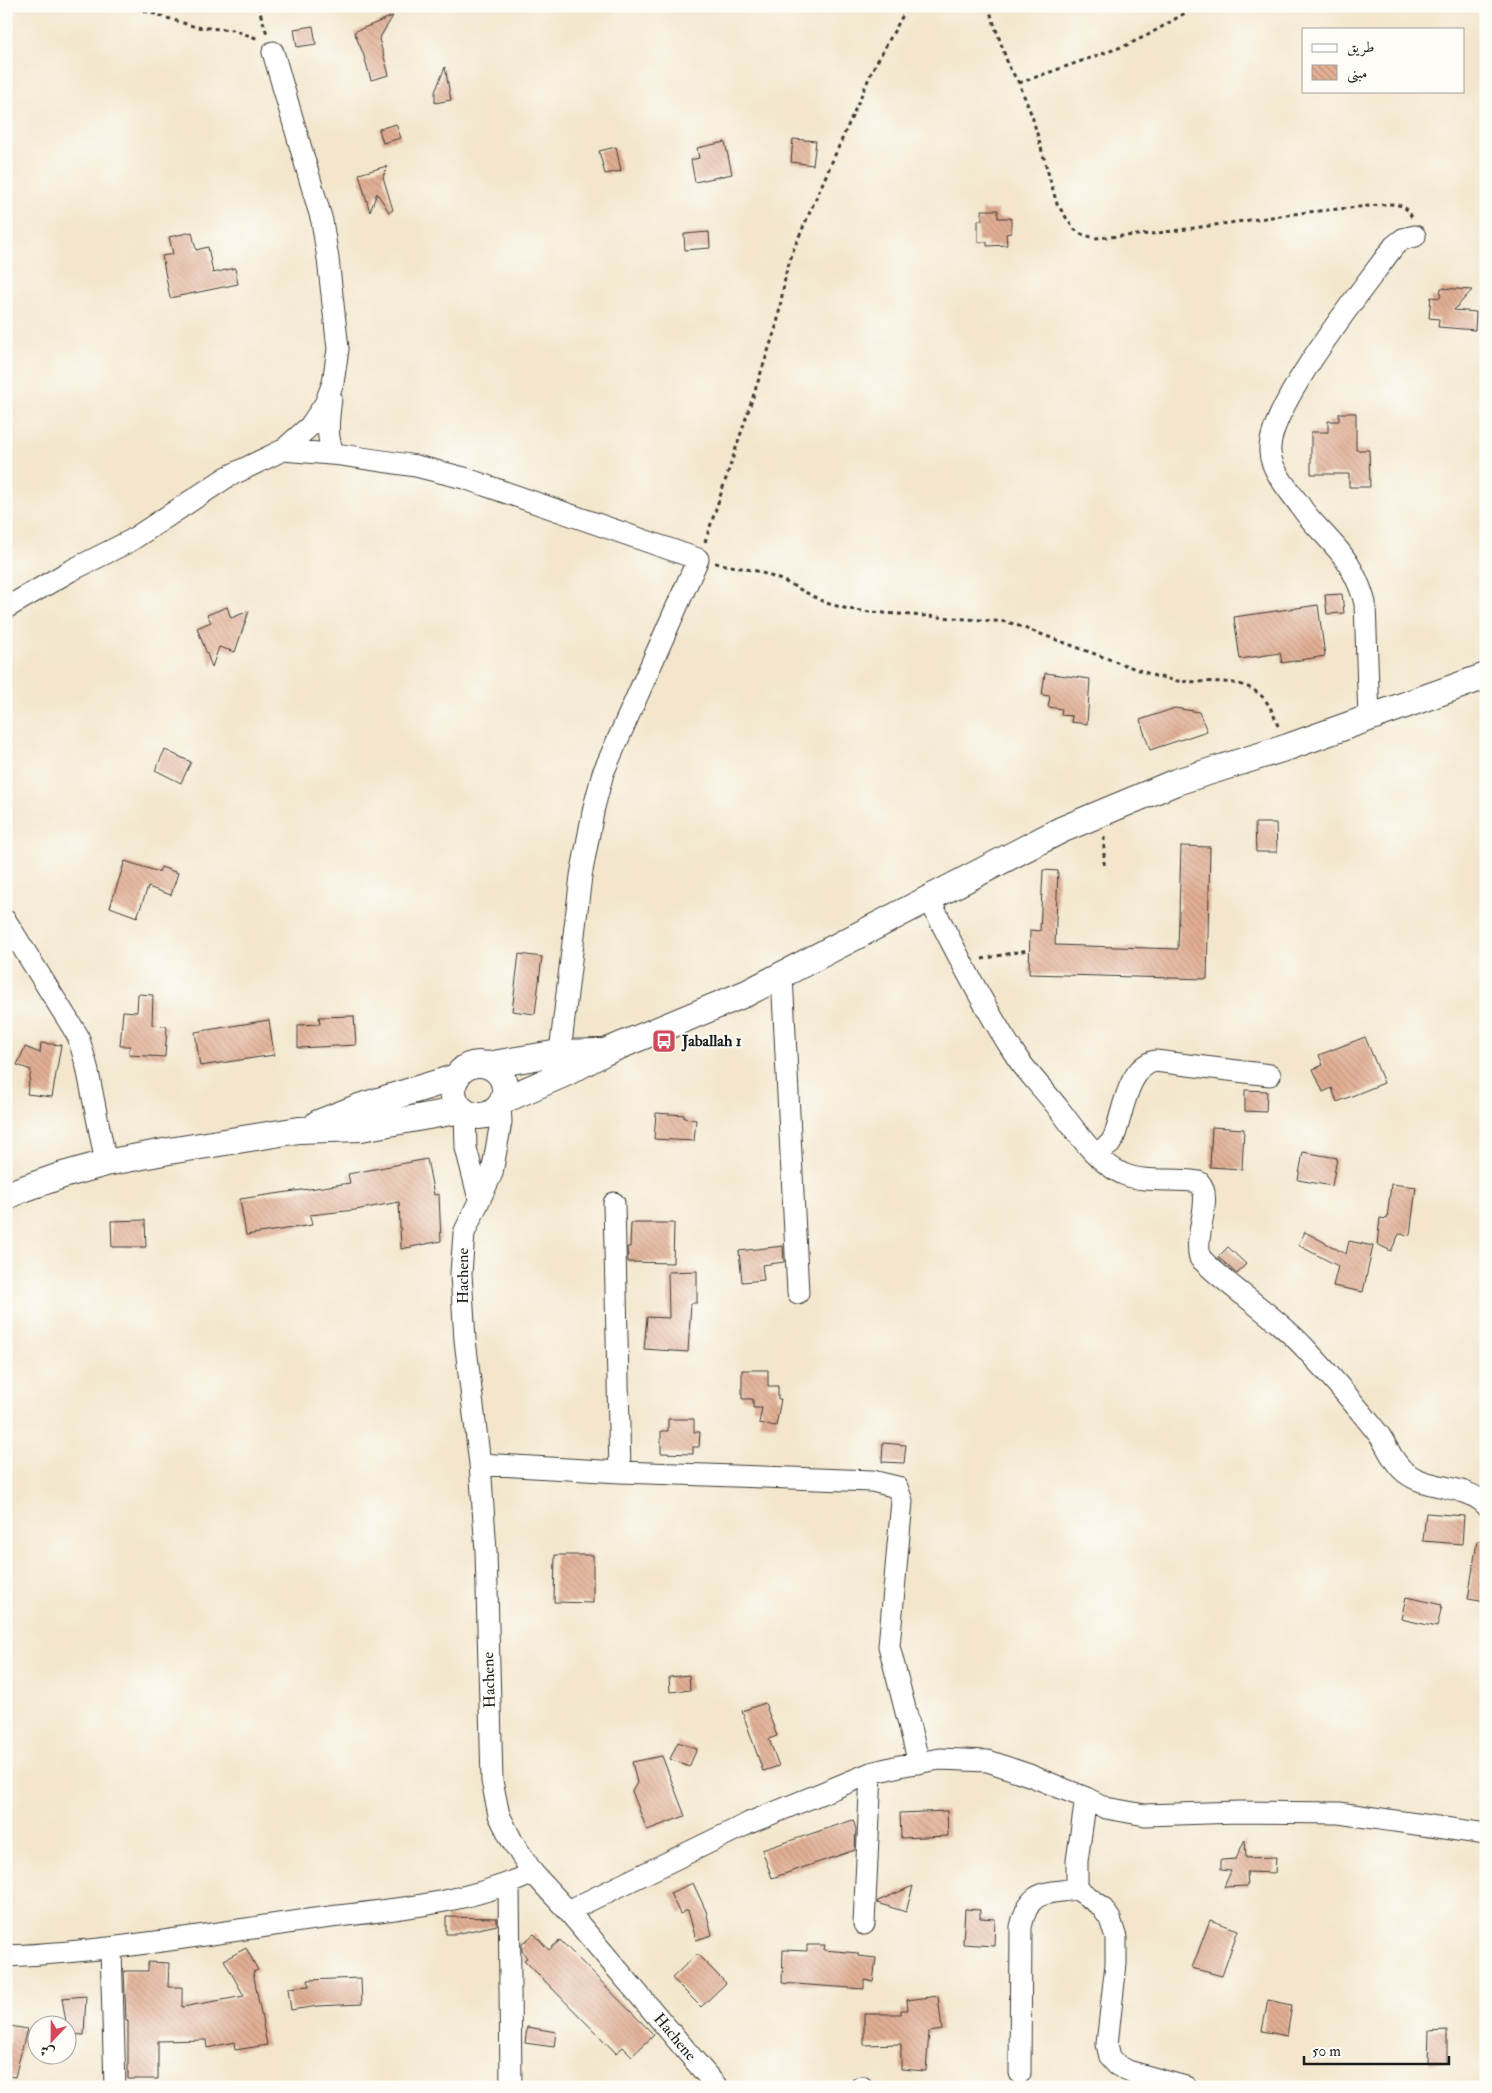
<svg xmlns="http://www.w3.org/2000/svg" width="1492" height="2093" font-family="'IM FELL Double Pica',Amiri,serif">
	<style>
		.building { fill: url(#building-back-hatch) }
		.lines { fill: none; stroke-linecap: round; stroke-linejoin: round }
		.minor-casing { stroke: #3c3a36; stroke-width: 23 }
		.major-casing { stroke: #3c3a36; stroke-width: 28 }
		.path { stroke: #3c3a36; stroke-width: 3; stroke-dasharray: 4 4; stroke-linecap: butt }
		.minor { stroke: #fff; stroke-width: 21 }
		.major { stroke: #fff; stroke-width: 26 }
		.labels { text-anchor: middle; dominant-baseline: central; stroke-width: 4; stroke-linejoin: round; paint-order: stroke }
		.poi-label { font-size: 16px; font-weight: bold; fill: #1c1c1c; stroke: #fdfcf7; text-anchor: start }
		.street-label { font-size: 16px; fill: #1c1c1c; stroke: #fdfcf7 }
	</style>
	<defs>
		<pattern id="building-back-hatch" width="6" height="6" patternUnits="userSpaceOnUse" patternTransform="scale(1.25)"><rect width="6" height="6" fill="#e1ae93"/><path d="M-1 5l2 2M0 0l6 6M5-1l2 2" fill="none" stroke="#c0957e"/></pattern>
	</defs>
	<rect width="100%" height="100%" fill="#fdfcf7"/>
	<filter id="ink" filterUnits="userSpaceOnUse"><feTurbulence type="fractalNoise" baseFrequency=".02" numOctaves="2"/><feDisplacementMap in="SourceGraphic" scale="10" xChannelSelector="R" yChannelSelector="G"/><feConvolveMatrix kernelMatrix="1 2 1 2 8 2 1 2 1" color-interpolation-filters="sRGB"/></filter>
	<filter id="wash" filterUnits="userSpaceOnUse"><feTurbulence type="fractalNoise" baseFrequency=".0096" numOctaves="4" result="noise"/><feDisplacementMap in="SourceGraphic" scale="20" xChannelSelector="R" yChannelSelector="G"/><feGaussianBlur stdDeviation="1.12" result="paint"/><feColorMatrix in="noise" values="0 0 0 0 0 0 0 0 0 0 0 0 0 0 0 0 0 1.4 0 .05"/><feComposite in="paint" operator="in"/></filter>
	<g filter="url(#wash)">
		<rect width="100%" height="100%" fill="#f3e6cc"/>
		<g id="blocks">
			<!-- building -->
			<path class="building" d="M393,16L379,39L389,75L371,80L363,53L354,32Z
				M313,26L316,44L297,47L294,29Z
				M445,67L451,100L435,103V92Z
				M396,124L401,138L383,143L379,129Z
				M793,139L816,141L813,165L791,162Z
				M725,142L732,174L695,182L691,160L699,158L697,148Z
				M616,147L621,171L605,174L599,151Z
				M387,166L383,177L393,210L389,212L377,193L370,212L359,174Z
				M982,210H998V218H1011V233L1006,234L1007,245L987,246V242H978V220H982Z
				M192,232L196,250L208,247L213,273L235,268L238,284L170,298L162,256L173,254L169,237Z
				M709,232L710,248L685,250L684,234Z
				M1441,288L1472,290L1454,310L1476,312L1475,330L1438,327L1439,319L1429,318L1431,297L1440,298Z
				M1339,413H1356V450H1369L1370,487H1349V474H1311V432H1328V421H1339Z
				M1342,594L1344,613L1327,614L1325,595Z
				M1318,605L1325,656L1282,663L1280,653L1240,659L1234,617Z
				M227,607L231,618L249,611L235,652L219,647L212,667L197,628L211,622L207,615Z
				M1045,673L1090,679L1087,724L1071,722L1072,716L1061,715L1062,709L1048,707L1050,696L1042,695Z
				M1175,708L1199,712L1207,731L1150,750L1140,720Z
				M165,750L191,762L181,783L155,770Z
				M1255,823H1276L1277,852H1256Z
				M1181,846L1210,847L1207,979L1029,974L1030,930L1040,931L1043,870L1058,871L1055,945L1178,949Z
				M125,861L159,872L161,867L178,873L171,895L148,887L137,917L110,907Z
				M519,954L542,957L535,1014L512,1011Z
				M138,994L153,995L152,1025L167,1026L165,1057L129,1055L130,1046H120L123,1011L137,1012Z
				M354,1016L356,1045L298,1048V1025L320,1024L319,1017Z
				M269,1020L274,1055L200,1066L195,1032Z
				M1365,1037L1384,1083L1337,1102L1332,1088L1323,1092L1313,1069L1323,1065L1319,1055Z
				M41,1043L61,1045L52,1097L27,1094L31,1070L17,1065L25,1047L40,1053Z
				M1245,1090L1267,1091L1266,1112L1245,1111Z
				M656,1113L684,1115V1118L696,1120L694,1141L654,1139Z
				M1212,1127L1244,1129L1242,1169L1210,1167Z
				M1303,1152L1337,1158L1332,1186L1298,1180Z
				M427,1159L434,1195L439,1194L441,1241L401,1249L399,1202L355,1210L310,1215L312,1225L246,1235L240,1199L350,1183L348,1174Z
				M1391,1184L1416,1187L1410,1235L1399,1234L1391,1251L1377,1244L1380,1218L1387,1219Z
				M145,1220L146,1247H112L111,1221Z
				M631,1223H674L673,1263L628,1262L627,1247H630Z
				M1305,1232L1346,1254L1349,1241L1373,1246L1363,1292L1333,1286L1338,1266L1298,1245Z
				M783,1246L784,1262L762,1265L764,1280L742,1282L739,1251Z
				M1228,1247L1246,1264L1237,1274L1218,1257Z
				M697,1271V1303H691L688,1352L644,1349L647,1317L669,1318L668,1272Z
				M742,1370H768V1386H778V1399H781L776,1426L759,1423L762,1408H753V1399H742Z
				M668,1419H694V1432H700L699,1447H693V1454L661,1453V1431H668Z
				M883,1443L906,1445L904,1463L882,1462Z
				M1426,1513L1464,1516L1462,1544L1423,1541Z
				M1477,1541L1486,1542V1602L1468,1599Z
				M555,1555H593V1603L554,1602Z
				M1406,1597L1442,1605L1437,1627L1401,1619Z
				M689,1675L690,1690L670,1692L669,1677Z
				M765,1703L777,1736L769,1739L779,1766L763,1771L742,1711Z
				M678,1742L697,1749L689,1767L670,1759Z
				M662,1756L685,1816L647,1830L632,1791L637,1783L632,1762Z
				M947,1811L948,1836L901,1838L900,1813Z
				M853,1820L856,1829L855,1850L772,1878L762,1850Z
				M1245,1839L1246,1858L1276,1857L1275,1873L1247,1872L1248,1886L1224,1887L1231,1871L1221,1870V1860L1236,1859Z
				M693,1883L706,1911L712,1935L696,1940L688,1910L680,1914L670,1893Z
				M913,1886L906,1912L877,1903L878,1901Z
				M965,1909L980,1910V1918L995,1919L994,1946L963,1944Z
				M446,1917L497,1918V1925L456,1934H446Z
				M1210,1920L1238,1930L1222,1976L1192,1968Z
				M534,1934L549,1950L560,1940L654,2035L632,2056L623,2047L616,2053L524,1960L527,1958L522,1951V1944Z
				M807,1945H825L824,1950L858,1953V1956L876,1958L873,1982L864,1980V1989L782,1983L783,1950L807,1951Z
				M246,1948L258,1970L253,1972L267,2045L235,2050L234,2042L207,2048L206,2040L158,2041V2079H128V2021H126L124,1971H148V1962L169,1963L168,1987H182V2007L244,1996L224,1960Z
				M697,1954L726,1983L701,2007L672,1978Z
				M361,1978L362,2004L318,2006L291,2010L288,1988L309,1986L308,1980Z
				M86,1996L84,2035L68,2034L62,1998Z
				M938,1996L942,2030L929,2032L926,2071L901,2069V2044L864,2045V2014H901V2010H908L907,2000Z
				M1268,2000L1292,2005L1287,2036L1262,2031Z
				M10,2026L27,2029L15,2077L8,2076Z
				M527,2027L556,2032L554,2047L525,2043Z
				M1447,2030V2063H1428L1429,2031Z"/>
		</g>
	</g>
	<g filter="url(#ink)">
		<use href="#blocks" fill-opacity="0" stroke="#3c3a36" stroke-width="1"/>
		<g class="lines">
			<!-- minor casing -->
			<g class="minor-casing">
				<path id="minor" d="M331,398C329,417 325,436 334,454
					M283,450L342,455L416,466L464,478L698,559L603,773L594,807L581,876L558,1069
					M6,608L70,571L130,541L227,477L283,450L310,426L325,404L333,383L338,349L328,259L322,221L273,52
					M1369,718L1365,603C1359,581 1349,561 1333,544C1322,531 1310,521 1301,507C1290,491 1271,471 1270,452C1266,409 1366,285 1394,246L1403,239L1415,236
					M929,899C957,953 984,1008 1018,1059C1030,1076 1046,1092 1059,1109C1076,1131 1096,1162 1123,1174C1147,1184 1174,1177 1199,1182C1214,1197 1193,1236 1200,1258C1232,1290 1272,1313 1304,1347C1330,1375 1356,1405 1380,1436C1388,1448 1394,1464 1406,1473C1430,1491 1464,1483 1486,1505
					M6,921L78,1036L87,1067L106,1163
					M782,975L798,1293
					M500,1107L501,1122L492,1173L464,1233L461,1274L465,1340L480,1464L486,1551L492,1781L499,1815L512,1841L533,1873L568,1911L717,2087
					M465,1112L466,1148L479,1199
					M1097,1153L1110,1144L1114,1137C1123,1114 1127,1067 1155,1061L1270,1075
					M614,1203L620,1472
					M480,1464L620,1472L872,1481L897,1487L902,1501L889,1646L919,1763
					M1086,1798L1077,1861V1889L1101,1906L1110,1919L1116,1938V1964L1107,2044L1110,2057L1117,2065L1128,2071L1186,2087
					M509,1885L511,2087
					M568,1911L749,1823L871,1773L899,1766L940,1759L988,1761L1029,1775L1086,1798L1106,1808L1145,1815L1239,1812L1339,1813L1486,1834
					M864,1924L871,1773
					M111,1948L115,2087
					M6,1956C105,1952 203,1935 300,1921C378,1910 461,1907 533,1873
					M1020,2073L1021,1927C1029,1889 1044,1894 1077,1889
					M861,2087H862"/>
			</g>
			<!-- major casing -->
			<g class="major-casing">
				<path id="major" d="M453 1090a26 26 0 1 1 52 0a26 26 0 1 1-52 0Z
					M487,1065L559,1053L599,1052
					M504,1100L566,1073L605,1052L747,993L1061,830L1176,782L1288,747L1486,676
					M318,1123L359,1107L457,1077
					M6,1197L20,1190L63,1175L106,1163L169,1151L299,1130L361,1128L462,1110"/>
			</g>
			<!-- path -->
			<path class="path" d="M129,6L196,27L233,30L259,39
				M258,6L267,34
				M988,6L1009,67L1019,83L1032,116L1057,204L1074,229L1081,234L1095,238L1151,234L1308,212L1389,204C1400,204 1408,207 1412,218
				M1019,83L1127,45L1148,35L1197,6
				M705,542L777,324L786,273L794,248L873,69L908,6
				M715,563L757,571L784,581L826,603L848,609L870,612L1008,622L1155,676C1162,677 1170,680 1178,681C1203,684 1236,676 1258,693C1268,700 1274,715 1278,726
				M1104,837V869
				M982,959L1027,950"/>
			<!-- minor -->
			<use href="#minor" class="minor"/>
			<!-- major -->
			<use href="#major" class="major"/>
		</g>
	</g>
	<!-- icons -->
	<defs>
		<g id="bus-square" transform="scale(1.25)"><rect x="-9" y="-9" width="18" height="18" rx="4" fill="#d1495b" stroke="#fdfcf7"/><path d="M-5-6H5V4H4V6H2V4H-2V6H-4V4H-5ZM-3.5-4V0h7V-4ZM-3.5 1.2v1.5H-2V1.2ZM2 1.2v1.5H3.5V1.2Z" fill="#fff"/></g>
	</defs>
	<g fill-rule="evenodd">
		<use href="#bus-square" x="664" y="1041"/>
	</g>
	<g class="labels">
		<!-- poi labels -->
		<g class="poi-label">
			<text x="682" y="1041">Jaballah 1</text>
		</g>
		<!-- street labels -->
		<g class="street-label">
			<text transform="translate(463 1276) rotate(-90)">Hachene</text>
			<text transform="translate(489 1680) rotate(-92)">Hachene</text>
			<text transform="translate(675 2037) rotate(50)">Hachene</text>
		</g>
	</g>
	<!-- margin -->
	<rect width="1492" height="2093" fill="none" stroke="#fdfcf7" stroke-width="25"/>
	<!-- legend -->
	<rect x="1302" y="28" width="162" height="65" fill="#fdfcf7" stroke="#a3a29f"/>
	<rect x="1312" y="44" width="25" height="8" fill="#ffffff" stroke="#a3a29f"/>
	<text x="1347" y="52" font-size="15" fill="#1c1c1c">طريق</text>
	<rect x="1312" y="65" width="25" height="15" fill="url(#building-back-hatch)" stroke="#a3a29f"/>
	<text x="1347" y="78" font-size="15" fill="#1c1c1c">مبنى</text>
	<!-- north arrow -->
	<g transform="translate(52 2040) rotate(202)"><circle r="24" fill="#fdfcf7" stroke="#a3a29f"/>
	<path d="M0-4L9 19L0 12L-9 19Z" fill="#d1495b"/>
	<text y="-8" font-size="14" font-weight="bold" text-anchor="middle" fill="#1c1c1c">ش</text>
	</g>
	<!-- scale -->
	<path d="M1304 2056v8h145v-8" fill="none" stroke="#1c1c1c" stroke-width="2.5"/>
	<text x="1312" y="2056" font-size="15" fill="#1c1c1c" stroke="#fdfcf7" stroke-width="4" paint-order="stroke">50 m</text>
</svg>
